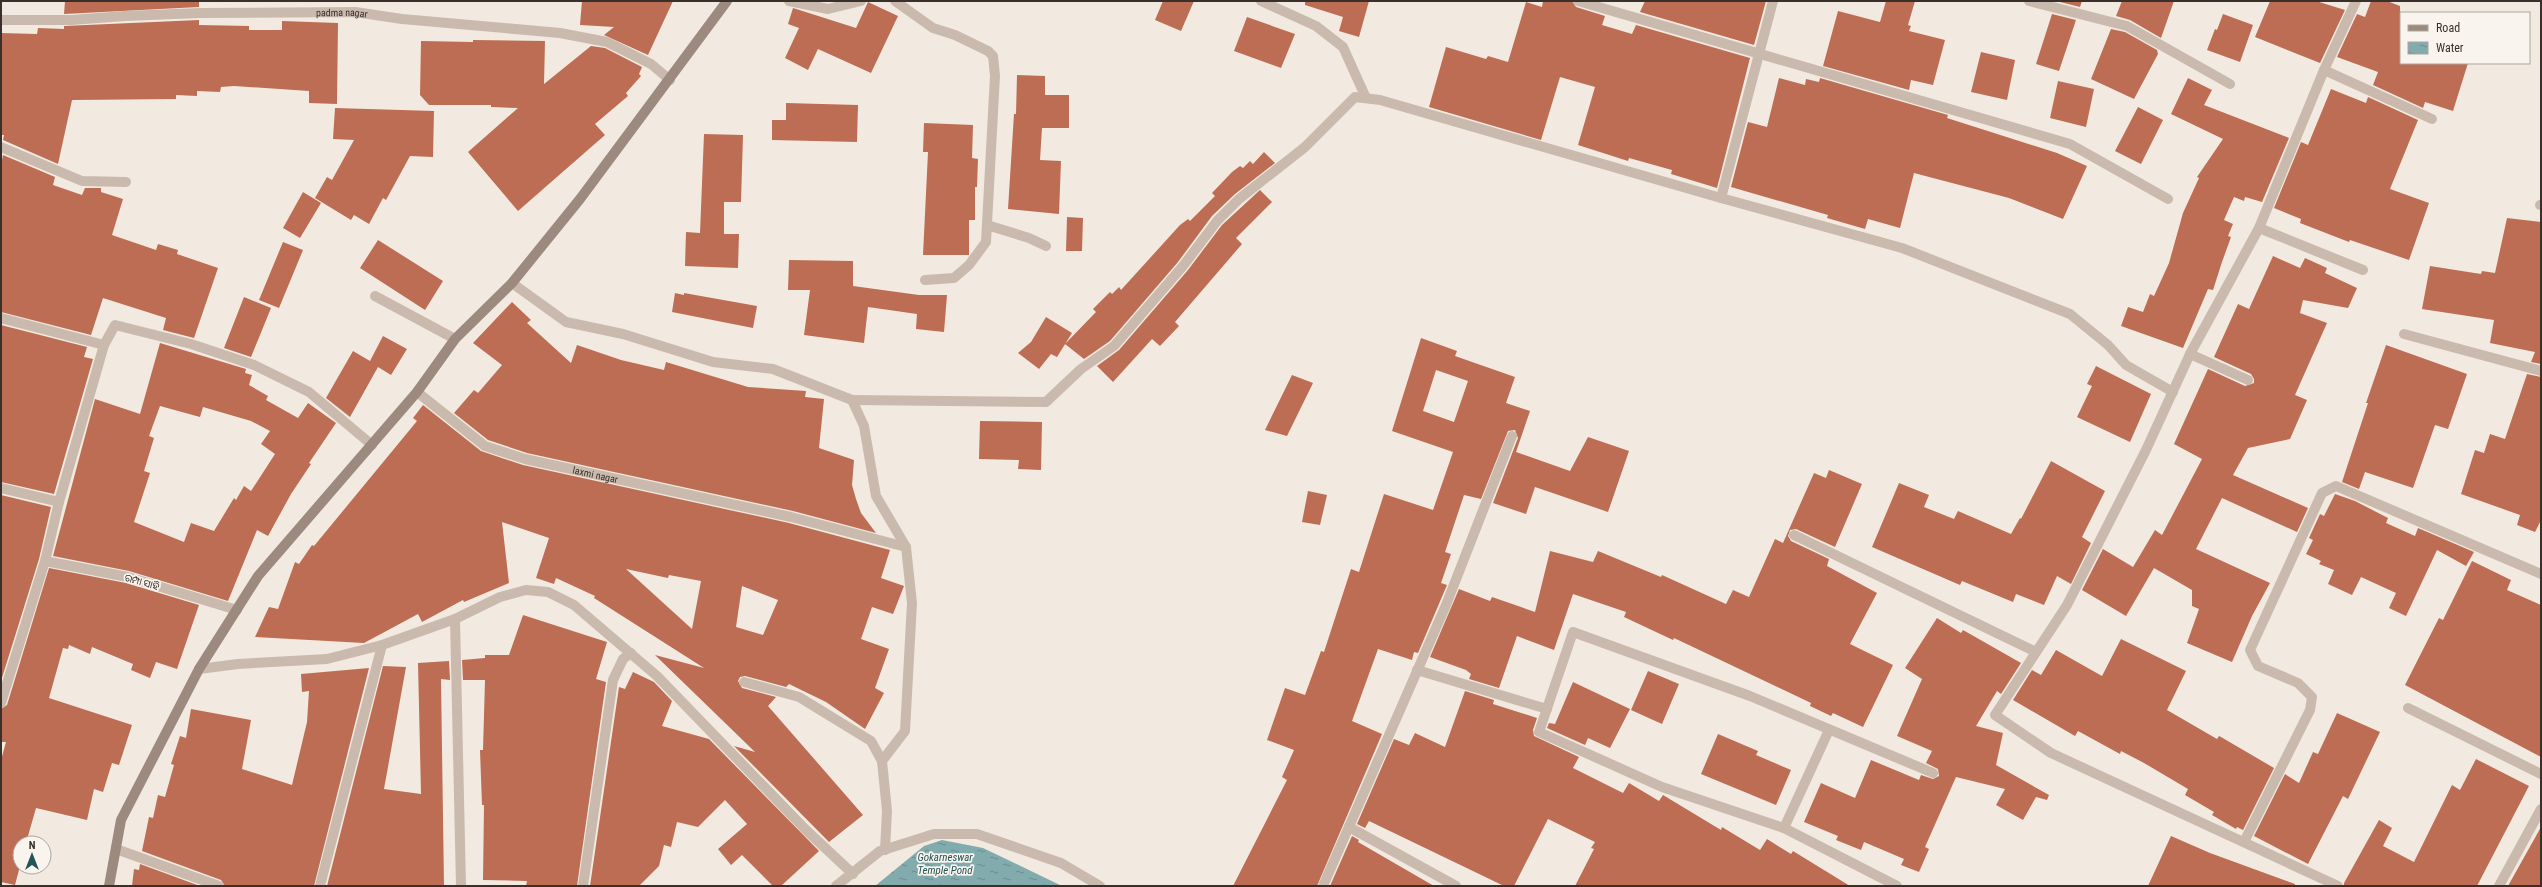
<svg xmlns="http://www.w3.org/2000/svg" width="2542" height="887" font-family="'Roboto Condensed','Noto Sans Oriya',sans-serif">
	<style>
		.water { fill: url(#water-ripples) }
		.building { fill: #bd6d53; fill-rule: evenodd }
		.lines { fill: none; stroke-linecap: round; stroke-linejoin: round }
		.street { stroke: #cabaad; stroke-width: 10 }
		.secondary { stroke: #9d8a7f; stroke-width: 10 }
		.labels { text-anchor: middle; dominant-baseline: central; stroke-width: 3.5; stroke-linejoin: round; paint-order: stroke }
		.street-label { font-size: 10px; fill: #392f2b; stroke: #f9f4ed }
		.water-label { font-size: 11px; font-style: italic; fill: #235457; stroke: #f9f4ed }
	</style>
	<defs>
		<pattern id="water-ripples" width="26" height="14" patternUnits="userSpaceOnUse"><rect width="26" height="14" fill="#82abad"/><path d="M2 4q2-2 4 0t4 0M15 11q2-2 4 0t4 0" fill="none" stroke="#6b8c8d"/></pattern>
	</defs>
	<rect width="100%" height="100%" fill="#f2eae1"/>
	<!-- water -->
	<path class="water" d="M942,840L983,848L1062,886H875L924,846Z"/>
	<!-- building -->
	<path class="building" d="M65,1H199V7L64,14Z
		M582,1H673L648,55L604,35L614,27L580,25Z
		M1163,1H1194L1181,31L1155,20Z
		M1305,1H1369L1359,37L1339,31L1343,17L1305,5Z
		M1543,1H1572L1576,7L1605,16L1602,25L1632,34L1636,25L1750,58L1717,188L1671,174L1672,170L1629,158L1628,161L1578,145L1595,87L1560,77L1541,140L1429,107L1446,47L1486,59L1488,56L1508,62L1526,2L1542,7Z
		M1645,1H1766L1754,45L1640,12Z
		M1886,1H1915L1908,25L1911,26L1909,31L1945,40L1933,85L1911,80L1909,90L1823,66L1838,11L1880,22Z
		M2056,1H2082L2080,7Z
		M2122,1H2174L2161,38L2130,20L2116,16Z
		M2270,1H2316L2345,10L2320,63L2255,37Z
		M2371,1H2387L2400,6L2401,63H2468L2453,111L2425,102L2423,108L2373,85L2378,72L2337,57L2357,14L2365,17Z
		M868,2L898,16L871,73L818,49L808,70L785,58L799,28L788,24L793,8L856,28Z
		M2052,14L2076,20L2059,71L2036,64Z
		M2223,14L2253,25L2240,62L2207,50L2215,29L2217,30Z
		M1247,17L1295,34L1281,68L1234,51Z
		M199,20V25L249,26V30H282V21L338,23L337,104L309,103V91L234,86L221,87L220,92L197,91V96L176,95V99L72,100L58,164L3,140L4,135H1V33L37,34L38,28L64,29V26Z
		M2111,29L2125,32L2157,50L2158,54L2134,99L2091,79Z
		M473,40L545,41L544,84L591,46L605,48L642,67L639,74L641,76L626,93L628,96L595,124L605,135L518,211L468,152L518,108L491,107V105H429L420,95L421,41L473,42Z
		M1981,52L2015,60L2007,100L1971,92Z
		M1017,75L1045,76V95H1069V128H1042L1040,160L1061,161L1059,214L1008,209L1014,114H1016Z
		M1779,78L1805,85L1806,79L1819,82L1820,78L1948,115L1947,118L2057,153L2087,166L2063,219L2009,198L1914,173L1900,228L1868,219L1865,229L1827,218L1828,215L1731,187L1748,122L1767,127Z
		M2188,78L2212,90L2204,105L2289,138L2262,202L2245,197L2244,201L2234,197L2224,220L2233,224L2228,236L2231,237L2222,262L2213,290L2208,289L2183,348L2121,326L2128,307L2143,312L2150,294L2154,296L2169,263L2183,213L2199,178L2197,177L2223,139L2171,114Z
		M2058,81L2094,89L2086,127L2050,118Z
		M2331,89L2366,103L2368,97L2418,120L2390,189L2429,203L2409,260L2350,240L2349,242L2300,223L2301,219L2274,208L2301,142L2308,145Z
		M786,103L858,105L857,142L772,140V120H786Z
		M2138,107L2163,120L2141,164L2115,151Z
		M335,108L434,111L433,157L410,156L386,200L383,198L369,224L354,215L351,220L315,198L327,177L332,180L354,140L333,139Z
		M924,123L973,125L972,158L978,159L977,187H975V220H969V255H923L928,152H923Z
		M704,134L743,135L741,202H724V234H739L738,268L685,266L686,232L700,233Z
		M1264,152L1275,163L1235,194L1212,216L1178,262L1110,341L1084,359L1065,344L1096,312L1093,309L1110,292L1112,294L1119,287L1121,290L1180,225L1188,219L1190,221L1215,196L1212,193L1232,172L1240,166L1243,168L1250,161L1253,164Z
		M3,155L55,177L53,185L82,195L85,188H101V192L123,199L112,235L156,250L158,244L178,250L177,254L218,268L194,338L163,330L166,318L103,298L91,335L1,312V165Z
		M1260,190L1272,202L1236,238L1242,244L1175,322L1179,326L1160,346L1152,339L1113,382L1097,366L1119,350L1188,270L1222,225Z
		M303,192L321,203L300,238L283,228Z
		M1067,217L1083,218L1082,251H1066Z
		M2507,218L2541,222V364L2531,362L2535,352L2490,343L2494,320L2422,309L2430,266L2481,274L2482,271L2495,273Z
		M378,240L443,281L425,310L360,268Z
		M283,242L303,250L279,308L259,300Z
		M2273,256L2300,268L2305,258L2327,268L2325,273L2357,288L2348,308L2303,300L2300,313L2327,323L2295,395L2307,400L2290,439L2248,448L2233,475L2308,508L2297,532L2222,498L2196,549L2270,583L2252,616L2232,662L2187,643L2199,609L2192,606V590L2154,568L2126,616L2082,590L2103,549L2133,567L2155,530L2162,535L2202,459L2174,444L2208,369L2245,386L2254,383V379L2251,374L2214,357L2238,304L2249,309Z
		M789,260L853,261V286L919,295H947L944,332L916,329L917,314L868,307L864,343L804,335L810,290H788Z
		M675,293L684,295V293L757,306L753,328L672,312Z
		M244,297L271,308L251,357L224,348Z
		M512,302L531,320L527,323L571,363L577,345L621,360L664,370L666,362L748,387L806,391L805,397L824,399L819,448L854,460L852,485L856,499L861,513L876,533L793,511L527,453L488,440L454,413L474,390L478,393L502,365L473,343Z
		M1046,317L1072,333L1057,357L1051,354L1039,369L1018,353L1031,342Z
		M1,325L87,347L84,357L93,359L54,494L1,482Z
		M383,336L407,349L391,375L378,367L350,417L326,398L353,351L370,361Z
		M1421,338L1457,351L1455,356L1515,377L1506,403L1530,411L1516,452L1570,471L1588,437L1629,451L1608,512L1535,487L1526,514L1493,503L1518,438L1515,430L1508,431L1481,499L1464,495L1445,552L1451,554L1441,583L1447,585L1418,653L1414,652L1412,660L1378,649L1352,721L1382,734L1317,886H1233L1287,780L1282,777L1294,750L1267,740L1285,688L1305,695L1321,651L1324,652L1351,569L1359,572L1384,494L1433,510L1453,452L1392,431ZM1436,370L1468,381L1454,422L1423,411Z
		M160,343L246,369L245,373L252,375L249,385L268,396L266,400L298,418L308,403L336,423L309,463L311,464L291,494L268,536L257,530L228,601L129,571L53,556L95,399L140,414ZM160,406L200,417L203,407L251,421L270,431L261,444L275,454L251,491L244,486L236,500L234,498L214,531L191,523L184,542L134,522L150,473L144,471L154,438L149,436Z
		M2386,345L2467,374L2448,429L2435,425L2413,488L2365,472L2359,489L2342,482L2368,403H2366Z
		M2096,366L2151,394L2130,442L2077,417L2092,386L2087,384Z
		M2527,374L2541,377V520L2535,532L2517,525L2520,515L2461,494L2475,450L2484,453L2490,434L2505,439Z
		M1292,375L1313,383L1287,436L1265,430Z
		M423,405L481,451L523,465L789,523L890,550L881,578L904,586L893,614L872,607L861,639L889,649L875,688L884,693L865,729L826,702L789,684L786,687L745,676L740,677L738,681L742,688L776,697L768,706L863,815L829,842L734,746L755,752L655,655L704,668L594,598L595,596L556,578L554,584L536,578L549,538L502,522L509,583L464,602L463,600L422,622L418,614L364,643L255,637L269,607L278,609L295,562L299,564L312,545L314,546L403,438L417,421L413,418ZM626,569L668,578L669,575L701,581L692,629ZM742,586L778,600L763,635L736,627Z
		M980,421L1042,422L1041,470L1018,469L1019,460L979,459Z
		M2051,461L2105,491L2082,537L2091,543L2071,584L2057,576L2044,605L2016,594L2013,602L1962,581L1960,585L1872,547L1899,483L1929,495L1924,507L1954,519L1958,511L2011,534L2020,518L2021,519Z
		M1829,470L1862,484L1835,547L1796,529L1790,530L1788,536L1791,541L1829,559L1827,566L1829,567L1877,593L1850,644L1893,665L1863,727L1833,713L1831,716L1810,706L1811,703L1674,638L1673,640L1624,617L1626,612L1573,594L1554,650L1517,636L1499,688L1469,679L1471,674L1466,670L1430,657L1459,589L1490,601L1492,597L1535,612L1550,551L1593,562L1598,551L1661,577L1662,575L1726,604L1733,590L1749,597L1775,539L1783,543L1814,473L1826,478Z
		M1308,491L1327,495L1320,525L1302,522Z
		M2335,494L2355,501L2388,518L2386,523L2415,536L2418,528L2474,552L2466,566L2437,550L2406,616L2389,608L2396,593L2361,577L2352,595L2328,584L2334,570L2319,564L2321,561L2306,554L2313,540L2309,538L2320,514L2324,516Z
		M1,495L51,507L39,559L1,681Z
		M2472,561L2511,580L2507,590L2541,605V757L2405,685L2439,618L2443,620Z
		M49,568L126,583L199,605L177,669L156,662L150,678L131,670L133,664L92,647L90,654L69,645L68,649L63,648L49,698L132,725L119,765L112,763L103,792L94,789L87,820L36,808L26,843H20V866L15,885L1,882V760L6,742H1V709L7,705Z
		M523,615L607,642L596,679L606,682L577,886H526L527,881L483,880L484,805H482L480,750H483L485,680H463L462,660L485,658V655H509Z
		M1937,618L1961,633L1963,630L2021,663L2001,694L1997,691L1976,726L2003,733L1996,765L2049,795L2047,800L2036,797L2023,820L1996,805L2005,789L1956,777L1925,847L1929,849L1919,872L1901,865L1904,859L1864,842L1861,850L1836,840L1838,836L1804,822L1821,783L1855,798L1871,760L1919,780L1921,775L1933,779L1939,776L1938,769L1926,763L1932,751L1897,736L1922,679L1905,668Z
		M2121,639L2186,671L2167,710L2217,739L2219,736L2221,737L2274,768L2243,830L2237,827L2236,829L2212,815L2214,812L2185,795L2188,789L2144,763L2121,751L2120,754L2078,731L2075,736L2013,700L2032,670L2041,675L2056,650L2102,676Z
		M449,661L450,680L441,679L444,886H327L383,666L406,667L384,789L421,794L418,663Z
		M369,668L314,886H225L221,880L142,851L149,817L153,818L158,795L165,797L174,765L171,764L180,736L186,738L191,709L251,720L242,769L292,785L307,722L309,691L302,692L301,674Z
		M1648,671L1679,684L1662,724L1631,710Z
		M633,672L654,682L672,701L662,726L709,739L819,851L781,886H773L742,855L731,865L718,849L747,824L725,800L698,827L677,822L671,847L664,845L659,866L639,886H590L619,687L625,689Z
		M1573,682L1630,709L1610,748L1588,738L1585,745L1547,728L1549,723L1555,724Z
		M1465,691L1494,700L1493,704L1537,718L1533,730L1534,736L1579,757L1573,768L1623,793L1629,783L1659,801L1663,795L1721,830L1722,827L1760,850L1767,839L1791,854L1793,851L1850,886H1575L1594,849L1591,848L1595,842L1548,819L1514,886H1504L1369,821L1365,828L1357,824L1394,739L1409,745L1415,733L1445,747Z
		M2337,713L2380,732L2348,799L2343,796L2308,864L2254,836L2285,774L2299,783L2313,752L2318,754Z
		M1718,734L1758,751L1756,755L1791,770L1776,805L1701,774Z
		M2476,759L2529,786L2477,886H2344V883L2379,820L2392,828L2383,846L2414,862L2452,785L2460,790Z
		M2541,827V886H2508Z
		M1352,836L1359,840L1358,842L1434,886H1330Z
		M2171,836L2210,853L2295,884V886H2148Z
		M140,864L200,886H132L134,869L139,870Z"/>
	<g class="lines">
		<!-- street -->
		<g class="street">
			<path d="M789,1L828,9L861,1"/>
			<path d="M895,1L933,28L955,35L988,51L993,56L995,76L986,242L969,265L954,278L925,280"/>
			<path d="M1261,1L1316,26L1343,47L1366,98"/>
			<path d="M1578,1L2070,144L2168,199"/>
			<path d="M1773,1L1721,198L1902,248L2070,314L2108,345L2126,365L2173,392"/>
			<path d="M2029,1L2127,26L2230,84"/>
			<path id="s1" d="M1,20H71L125,16L200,13L355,12L402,19L560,33L607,42L651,64L670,80"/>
			<path d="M2324,70L2432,119"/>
			<path d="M1,147L82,181L126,182"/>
			<path d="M2540,205H2541"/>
			<path d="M987,225L1029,238L1046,246"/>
			<path d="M2259,228L2363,270"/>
			<path d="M512,283L566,322L623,334L713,362L773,369L852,400L864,426L876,496L906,547"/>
			<path d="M375,296L455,339"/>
			<path d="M1,318L104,345"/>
			<path d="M2404,334L2541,371"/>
			<path d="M2190,354L2248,380"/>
			<path id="s2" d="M417,392L485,446L525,459L791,517L906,547L912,603L905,731L882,761"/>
			<path d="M852,400L1046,402L1081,369L1114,346L1183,266L1217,221L1239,199L1305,147L1355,97L1380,100L1721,198"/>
			<path d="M1,488L59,502"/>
			<path d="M1794,535L2036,652"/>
			<path d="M45,561L128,577L237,610"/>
			<path d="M455,619L461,886"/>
			<path d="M199,669L238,664L327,659L382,645L455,619L500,597L526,590L548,592L574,605L657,676L805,829L853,874"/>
			<path d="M1417,670L1547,709"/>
			<path d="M744,682L799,697L871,741L882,761L887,811L885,850"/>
			<path d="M1,703L45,561L59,502L104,345L115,325L191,344L254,365L309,392L372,445"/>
			<path d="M2408,708L2541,774"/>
			<path d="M1349,827L1456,886"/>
			<path d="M1784,828L1829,730"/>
			<path d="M2244,842L2310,710L2312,697L2298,683L2258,666L2250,650L2322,493L2336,486L2541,574"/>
			<path d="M116,849L219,886"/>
			<path d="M320,886L382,645"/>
			<path d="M583,886L613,680L623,659L631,653"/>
			<path d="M836,886L880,851L934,834H977L1061,863L1100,886"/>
			<path d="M1323,886L1446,605L1512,436"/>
			<path d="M1897,886L1784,828L1662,787L1539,732L1573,632L1750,696L1933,773"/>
			<path d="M2338,886L2051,753L1995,715L2067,605L2146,450L2190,354L2259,228L2324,70L2356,1"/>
			<path d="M2499,886L2541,809"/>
		</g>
		<!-- secondary -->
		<path class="secondary" d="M109,886L121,820L199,669L258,576L417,392L455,339L512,283L580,199L727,1"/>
	</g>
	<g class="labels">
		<!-- street labels -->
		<g class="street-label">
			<text stroke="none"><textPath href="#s1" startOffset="341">padma nagar</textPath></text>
			<text stroke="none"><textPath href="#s2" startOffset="201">laxmi nagar</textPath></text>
			<text transform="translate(142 582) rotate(16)">ରମ୍ପା ସାହି</text>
		</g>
		<!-- water labels -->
		<g class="water-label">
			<text x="945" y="857">Gokarneswar<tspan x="945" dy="13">Temple Pond</tspan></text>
		</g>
	</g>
	<!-- border -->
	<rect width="2542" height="887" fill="none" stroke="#392f2b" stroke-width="4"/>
	<!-- legend -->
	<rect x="2400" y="12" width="130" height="52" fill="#f9f4ed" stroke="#aca59f"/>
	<rect x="2408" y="25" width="20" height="6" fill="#9d8a7f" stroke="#aca59f"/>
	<text x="2436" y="32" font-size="12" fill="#392f2b">Road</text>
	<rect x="2408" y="42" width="20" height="12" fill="url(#water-ripples)" stroke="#aca59f"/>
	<text x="2436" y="52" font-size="12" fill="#392f2b">Water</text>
	<!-- north arrow -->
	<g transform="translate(32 855)"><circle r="19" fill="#f9f4ed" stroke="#aca59f"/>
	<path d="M0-3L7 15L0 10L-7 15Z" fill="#235457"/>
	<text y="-6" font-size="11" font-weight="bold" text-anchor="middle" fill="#392f2b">N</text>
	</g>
</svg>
